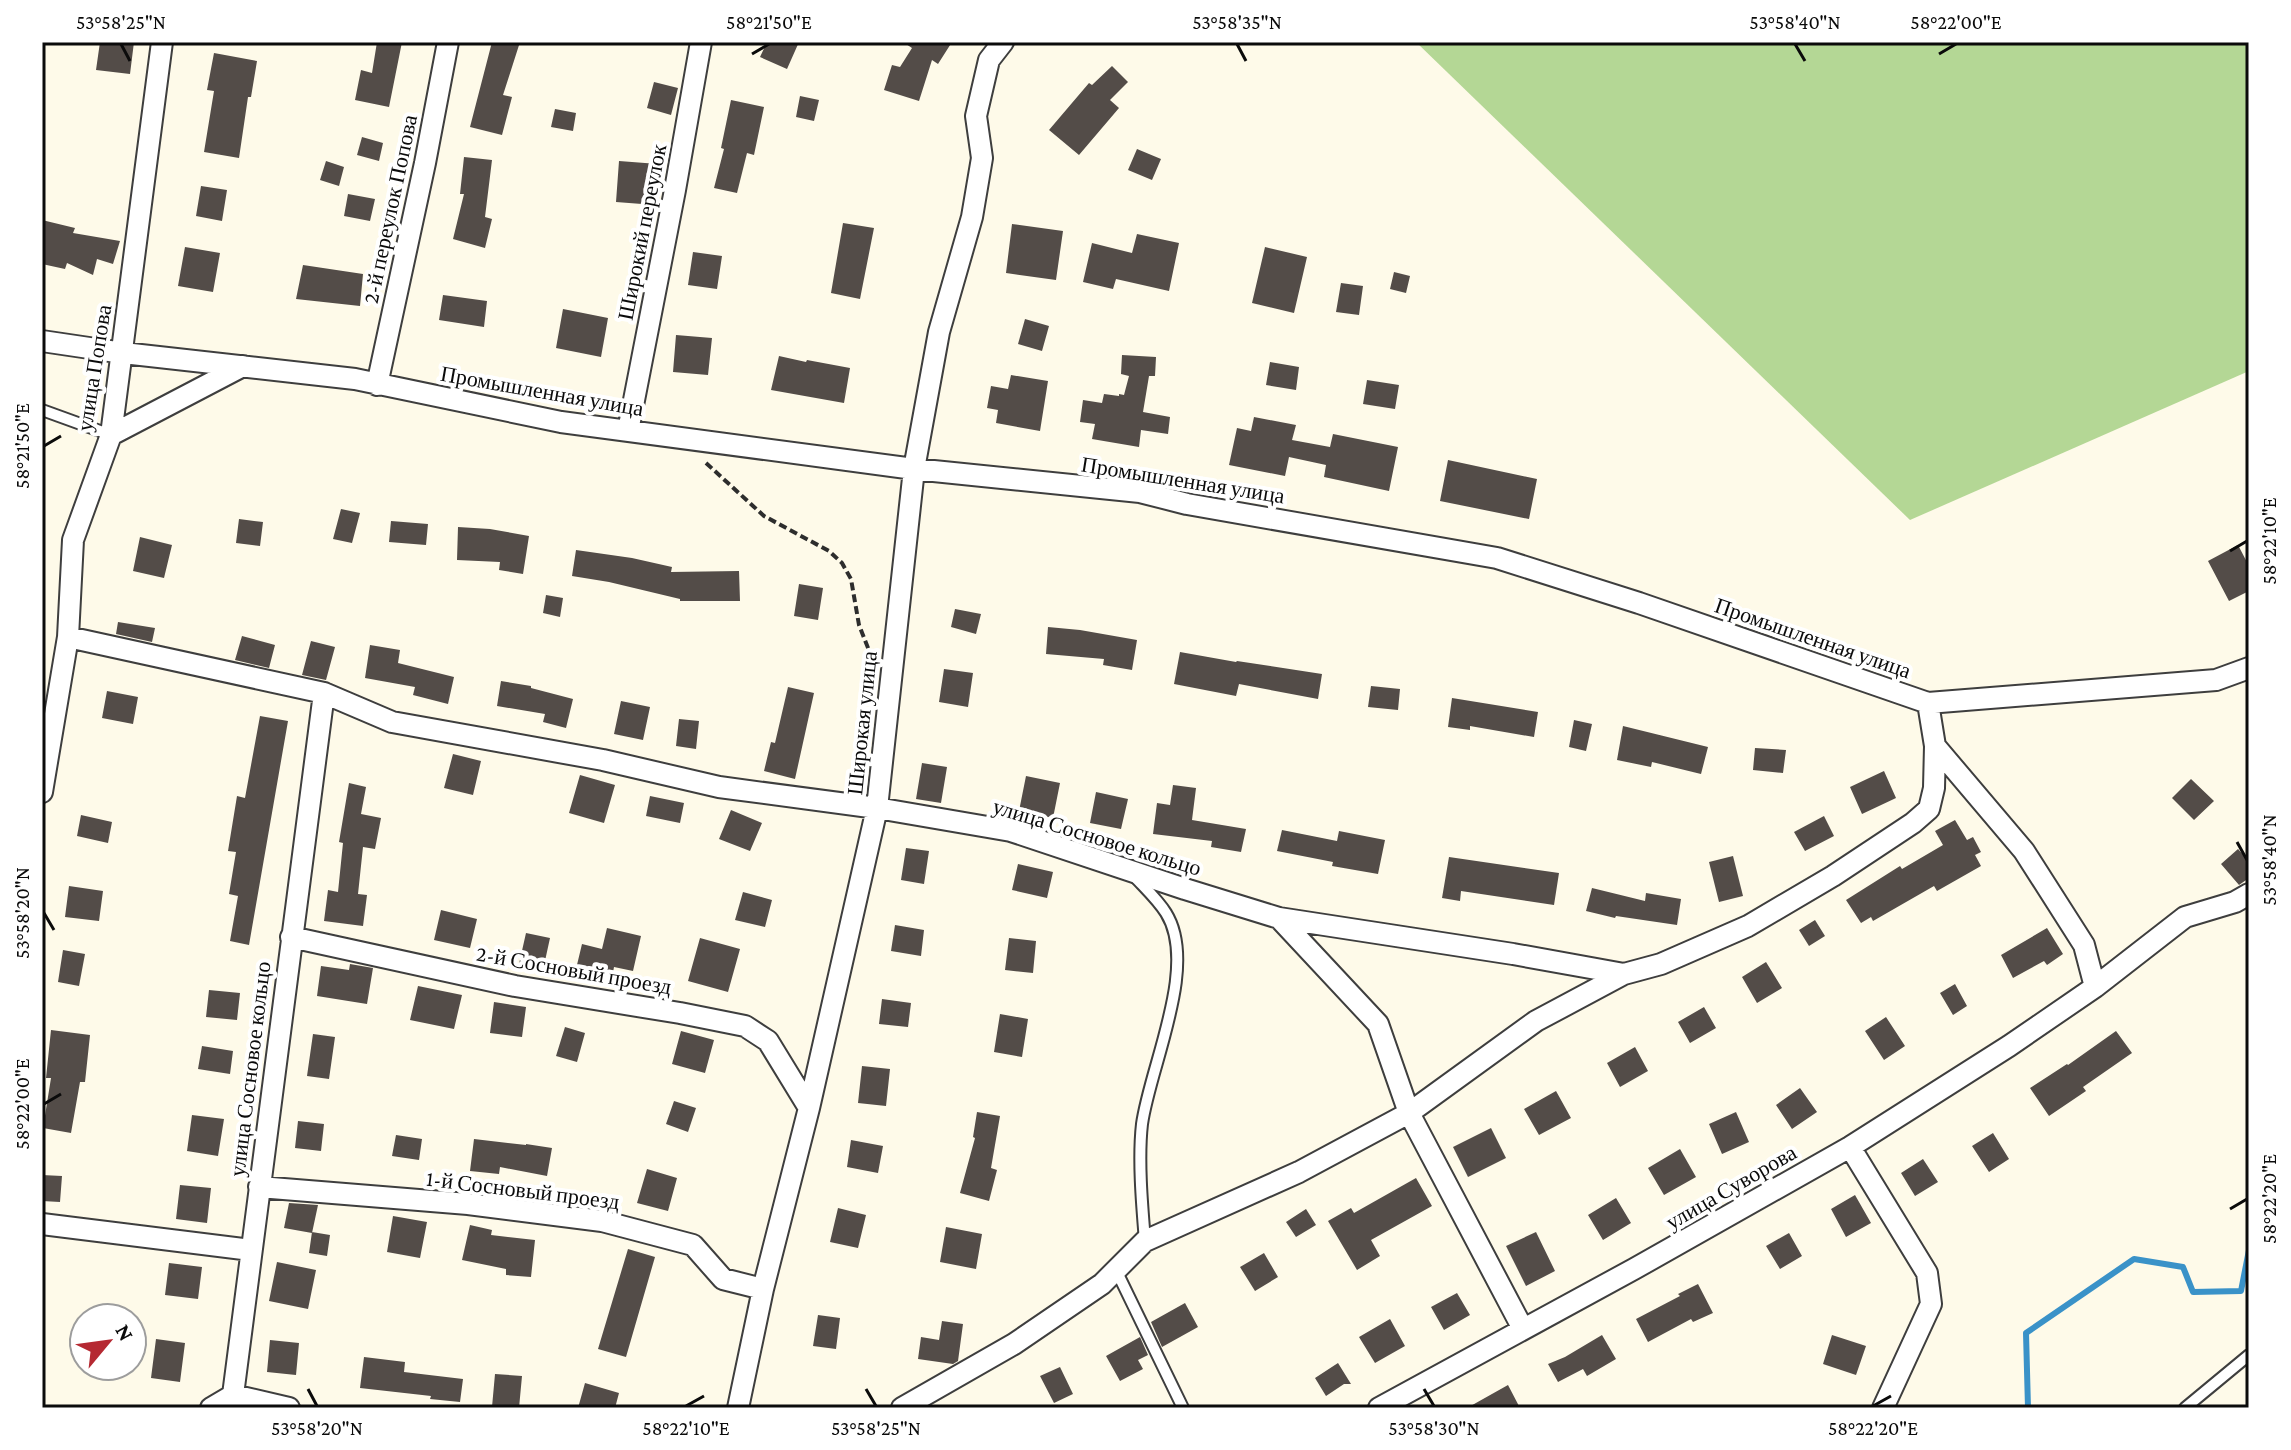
<svg xmlns="http://www.w3.org/2000/svg" width="2291" height="1450" font-family="'Crimson Pro',serif">
	<style>
		.forest { fill: #b4d795 }
		.lines { fill: none; stroke-linecap: round; stroke-linejoin: round }
		.stream { stroke: #3a92c8; stroke-width: 6 }
		.building { fill: #534c48 }
		.lane-casing { stroke: #3e3e3e; stroke-width: 14 }
		.street-casing { stroke: #3e3e3e; stroke-width: 24 }
		.path { stroke: #2d2d2d; stroke-width: 4; stroke-dasharray: 8 4; stroke-linecap: butt }
		.lane { stroke: #fff; stroke-width: 10 }
		.street { stroke: #fff; stroke-width: 20 }
		.ticks { fill: none; stroke: #0b0b0b; stroke-width: 3 }
		.labels { text-anchor: middle; dominant-baseline: central; stroke-width: 8; stroke-linejoin: round; paint-order: stroke }
		.street-label { font-size: 22px; fill: #0b0b0b; stroke: #fff }
		.neatline { fill: none; stroke: #0b0b0b; stroke-width: 3 }
		.ticks-label { font-size: 20px; text-anchor: middle; fill: #0b0b0b }
	</style>
	<rect width="100%" height="100%" fill="#fefae9"/>
	<!-- forest -->
	<path class="forest" d="M1416,42H2249V371L1910,520Z"/>
	<g class="lines">
		<!-- stream -->
		<path class="stream" d="M2028,1408L2026,1333L2134,1259L2183,1267L2193,1292L2241,1291L2249,1250"/>
	</g>
	<!-- building -->
	<path class="building" d="M100,42H134L130,74L96,70Z
		M377,42H402L389,107L355,100L361,70L372,73Z
		M492,42H520L503,95L512,97L502,135L470,127Z
		M767,42H799L787,69L760,57Z
		M903,42H952L938,64L932,60L919,101L884,90L892,65L900,67L912,48Z
		M214,53L257,61L251,97H248L239,158L204,152L214,91L207,90Z
		M1112,66L1128,82L1110,100L1119,108L1079,155L1049,130L1089,83L1092,85Z
		M654,82L678,88L671,115L647,108Z
		M800,96L819,100L814,121L796,117Z
		M731,100L764,107L754,155L747,153L737,193L714,188L724,149L721,148Z
		M555,109L576,113L573,131L551,127Z
		M362,137L383,143L379,161L357,155Z
		M1137,149L1161,159L1152,180L1128,170Z
		M464,157L492,160L485,217L492,219L485,248L453,239L464,194H460Z
		M326,161L344,167L339,186L320,180Z
		M619,161L658,164L655,205L616,202Z
		M201,186L227,190L222,221L196,216Z
		M348,194L375,199L370,221L344,216Z
		M42,220L75,228L73,233L120,241L113,264L97,259L93,275L67,263L65,269L42,264Z
		M843,223L874,228L860,299L831,293Z
		M1012,224L1063,231L1056,280L1006,273Z
		M1137,234L1179,243L1169,291L1116,279L1113,289L1083,282L1092,243L1132,253Z
		M185,247L220,253L213,292L178,286Z
		M1265,247L1307,257L1294,313L1252,303Z
		M693,252L722,256L717,289L688,285Z
		M303,265L363,274L360,306L296,299Z
		M1394,272L1410,276L1406,293L1390,289Z
		M1341,283L1363,286L1359,315L1336,312Z
		M443,295L487,301L484,327L439,320Z
		M563,309L608,318L601,357L556,348Z
		M1025,319L1049,326L1042,351L1018,344Z
		M676,335L712,338L708,375L673,372Z
		M1122,355L1156,357L1155,376H1149L1143,412L1170,417L1168,434L1141,430L1139,447L1092,439L1095,424L1080,422L1083,400L1102,403L1104,394L1119,396V394L1124,395L1129,376L1121,374Z
		M779,356L806,362L807,360L850,368L844,403L771,390Z
		M1270,362L1299,367L1296,390L1266,385Z
		M1011,375L1048,381L1040,431L996,423L998,410L987,408L991,386L1008,389Z
		M1367,380L1399,385L1395,409L1363,404Z
		M1254,417L1296,425L1292,440L1330,447L1333,434L1398,447L1389,491L1324,477L1326,465L1289,457L1285,476L1229,465L1237,428L1251,431Z
		M1448,460L1537,479L1529,519L1440,501Z
		M341,509L360,513L352,543L333,539Z
		M239,519L263,522L260,546L236,543Z
		M391,521L428,524L426,545L389,542Z
		M458,527L490,529L529,536L523,574L499,570L500,562L457,560Z
		M140,537L172,545L164,578L133,571Z
		M2238,545L2249,566V591L2229,601L2208,561Z
		M576,550L632,558L672,567L671,572L739,571L740,601H680V599L609,582L572,576Z
		M799,584L823,588L818,620L794,616Z
		M546,595L563,598L560,617L543,613Z
		M955,609L981,614L976,634L951,627Z
		M118,622L155,628L152,642L116,634Z
		M1048,627L1080,630L1137,640L1132,670L1103,665L1104,659L1046,654Z
		M242,636L275,645L269,668L235,660Z
		M311,641L335,647L326,680L302,675Z
		M370,645L400,650L398,663L454,677L448,704L413,695L415,687L365,678Z
		M1180,652L1236,662L1237,661L1322,674L1318,699L1239,684L1236,696L1174,684Z
		M944,669L973,673L968,707L939,702Z
		M501,681L531,686V688L573,699L566,728L543,722L545,714L497,706Z
		M1371,686L1400,689L1398,710L1368,707Z
		M788,687L814,693L795,779L764,771L771,742L775,743Z
		M107,691L138,697L133,724L102,718Z
		M1452,698L1538,712L1534,737L1470,726V730L1448,727Z
		M621,701L650,707L643,740L614,734Z
		M260,716L288,721L249,945L230,941L238,896L229,894L236,852L228,851L237,796L245,798Z
		M679,719L699,721L696,749L676,746Z
		M1574,720L1592,724L1586,751L1569,747Z
		M1623,726L1708,747L1701,774L1652,762L1651,767L1617,760Z
		M1755,748L1786,750L1783,773L1753,770Z
		M453,754L481,761L473,795L444,788Z
		M922,763L947,767L941,803L916,799Z
		M1884,771L1896,798L1862,814L1850,787Z
		M580,775L615,785L604,823L569,813Z
		M1026,776L1060,783L1053,818L1019,811Z
		M2191,779L2214,801L2194,820L2172,798Z
		M349,783L366,787L361,814L381,818L375,849L363,847L358,894L367,895L363,926L324,921L328,890L338,892L343,843L339,842Z
		M1173,785L1196,788L1192,820L1246,829L1241,852L1211,847L1212,841L1153,834L1157,803L1170,805Z
		M1096,792L1128,799L1121,829L1090,823Z
		M650,796L684,803L680,823L646,816Z
		M731,810L762,823L750,851L719,839Z
		M81,815L112,822L108,843L77,836Z
		M1824,816L1834,836L1805,851L1794,832Z
		M1955,820L1967,840L1973,837L1981,852L1975,855L1981,866L1937,891L1934,886L1873,921L1871,917L1861,923L1846,900L1900,866L1902,869L1943,845L1935,831Z
		M1282,830L1337,841L1339,831L1385,840L1378,874L1332,866L1333,862L1277,851Z
		M906,848L929,851L924,884L901,880Z
		M2238,849L2249,861V878L2239,885L2221,864Z
		M1733,856L1743,896L1719,902L1709,862Z
		M1449,857L1559,873L1554,905L1461,891L1460,901L1442,898Z
		M1018,864L1053,872L1047,898L1012,890Z
		M69,886L103,891L99,921L65,917Z
		M1592,888L1645,901L1646,893L1681,899L1677,925L1616,916L1615,918L1586,911Z
		M743,892L772,900L765,927L735,920Z
		M441,910L477,919L470,948L434,940Z
		M1815,920L1825,936L1809,946L1799,930Z
		M895,925L924,930L921,956L891,951Z
		M607,928L641,936L633,971L614,967L612,978L576,969L582,944L602,949Z
		M2047,928L2063,954L2047,965L2044,961L2013,978L2001,955Z
		M526,933L550,938L543,970L519,964Z
		M700,938L740,949L728,992L688,981Z
		M1009,938L1036,941L1033,973L1005,970Z
		M63,950L85,954L79,986L58,982Z
		M1766,962L1782,988L1757,1003L1742,977Z
		M350,964L373,968L367,1004L317,996L321,966L349,970Z
		M1955,984L1967,1006L1953,1015L1940,993Z
		M418,986L462,995L454,1029L410,1020Z
		M209,990L240,993L237,1020L206,1017Z
		M882,999L911,1003L908,1027L879,1024Z
		M494,1002L526,1007L522,1037L490,1033Z
		M1704,1007L1716,1028L1690,1043L1678,1022Z
		M1000,1014L1028,1019L1022,1057L994,1052Z
		M1886,1017L1905,1046L1884,1060L1865,1031Z
		M565,1027L585,1033L577,1062L556,1056Z
		M51,1030L90,1035L85,1082H80L71,1133L43,1128L51,1078H46Z
		M681,1031L714,1040L705,1073L672,1064Z
		M2116,1031L2132,1053L2083,1087L2086,1091L2049,1116L2030,1088L2067,1064L2068,1065Z
		M313,1034L335,1037L329,1079L307,1076Z
		M202,1046L233,1051L230,1074L198,1069Z
		M1635,1047L1648,1071L1620,1087L1607,1063Z
		M862,1066L890,1069L886,1106L858,1103Z
		M1800,1088L1817,1112L1792,1129L1776,1105Z
		M1556,1091L1571,1118L1539,1135L1524,1109Z
		M674,1101L696,1108L688,1132L666,1124Z
		M977,1112L1000,1116L991,1168L997,1170L989,1201L960,1193L975,1138L973,1137Z
		M1736,1112L1749,1142L1722,1154L1709,1124Z
		M192,1115L224,1119L218,1156L187,1151Z
		M298,1121L324,1124L321,1151L295,1148Z
		M1491,1128L1506,1158L1468,1177L1453,1147Z
		M1993,1133L2009,1159L1989,1172L1972,1146Z
		M396,1135L422,1139L419,1160L392,1156Z
		M474,1139L526,1145V1144L552,1148L547,1176L500,1167L499,1174L470,1171Z
		M851,1140L883,1146L878,1173L847,1167Z
		M1680,1149L1696,1177L1664,1195L1648,1168Z
		M1923,1159L1938,1182L1915,1196L1901,1173Z
		M647,1169L677,1178L668,1211L637,1203Z
		M42,1175L62,1176L60,1202L42,1201Z
		M1416,1178L1432,1206L1371,1240L1380,1256L1357,1270L1328,1221L1351,1208L1354,1213Z
		M180,1185L211,1188L207,1223L176,1219Z
		M1855,1195L1871,1223L1846,1237L1831,1209Z
		M1616,1198L1631,1223L1603,1240L1588,1215Z
		M289,1203L318,1205L312,1233L284,1228Z
		M838,1208L866,1215L858,1248L830,1242Z
		M1306,1209L1316,1225L1296,1237L1286,1222Z
		M393,1216L427,1222L420,1258L387,1252Z
		M470,1225L492,1230L491,1235L535,1240L531,1277L506,1275V1269L462,1260Z
		M946,1227L982,1234L976,1269L940,1262Z
		M312,1232L330,1235L327,1256L309,1253Z
		M1536,1232L1555,1271L1526,1286L1506,1246Z
		M1789,1233L1802,1256L1780,1269L1766,1246Z
		M628,1249L655,1257L626,1357L598,1349Z
		M1264,1253L1278,1277L1255,1291L1240,1267Z
		M277,1262L316,1270L308,1309L269,1301Z
		M169,1263L202,1267L198,1299L165,1295Z
		M1698,1284L1713,1313L1693,1322L1691,1319L1648,1342L1636,1319L1680,1296L1678,1294Z
		M1457,1293L1470,1315L1444,1330L1431,1307Z
		M1185,1303L1198,1327L1162,1347L1151,1322Z
		M818,1315L840,1318L836,1349L813,1346Z
		M1390,1319L1405,1346L1375,1363L1359,1337Z
		M942,1321L963,1324L958,1361L953,1364L918,1359L921,1337L939,1340Z
		M1602,1335L1616,1359L1587,1376L1583,1369L1558,1382L1548,1364L1565,1357Z
		M1832,1335L1866,1346L1856,1375L1823,1364Z
		M1140,1337L1148,1355L1138,1360L1143,1369L1120,1381L1106,1356Z
		M156,1339L185,1343L180,1382L151,1378Z
		M270,1340L299,1343L296,1375L267,1372Z
		M364,1357L405,1362L404,1372L463,1379L460,1402L430,1399L431,1396L360,1388Z
		M1338,1363L1351,1384H1344L1326,1396L1315,1378Z
		M1060,1367L1073,1394L1054,1403L1040,1376Z
		M495,1374L522,1376L519,1408L492,1407Z
		M585,1383L619,1393L615,1408H578Z
		M1508,1385L1520,1408H1467Z"/>
	<g class="lines">
		<!-- lane casing -->
		<g class="lane-casing">
			<path id="lane" d="M42,410L111,435
				M1134,876C1145,888 1158,900 1166,913C1199,966 1150,1066 1142,1124C1138,1159 1142,1205 1145,1241
				M1116,1270L1183,1408
				M2185,1408L2249,1355"/>
		</g>
		<!-- street casing -->
		<g class="street-casing">
			<path id="street" d="M42,341L123,353L355,379L561,422L914,469L1140,492L1187,504L1497,558L1639,603L1928,703L2216,680L2249,668
				M377,385L425,163L448,42
				M628,431L675,190L701,42
				M111,435L243,366
				M68,637L324,693L392,722L603,760L719,787L877,808L1011,831L1185,889L1279,918L1513,954L1624,974L1661,964L1748,926L1833,876L1913,823L1929,809L1934,788L1935,746L1928,703
				M42,792L68,637L73,540L111,435L162,42
				M1279,918L1378,1024L1409,1113L1523,1329
				M291,937L515,986L680,1013L745,1026L768,1041L809,1108
				M2095,987L2185,917L2235,902L2249,894
				M1850,1147L1927,1273L1931,1304L1883,1408
				M259,1187L468,1204L602,1221L693,1245L723,1279L763,1289
				M42,1224L251,1250
				M211,1408L233,1395
				M289,1408L233,1395L324,693
				M738,1408L763,1289L809,1108L877,808L914,469L939,332L972,217L982,158L976,116L989,60L1003,42
				M902,1408L1014,1344L1102,1284L1145,1241L1299,1172L1409,1113L1536,1021L1624,974
				M1379,1408L1634,1269L1850,1147L2009,1046L2095,987L2084,945L2024,851L1935,746"/>
		</g>
		<!-- path -->
		<path class="path" d="M706,463L764,516L829,551L842,563L851,579L859,625L872,658"/>
		<!-- lane -->
		<use href="#lane" class="lane"/>
		<!-- street -->
		<use href="#street" class="street"/>
	</g>
	<!-- ticks -->
	<path class="ticks" d="M121,44L130,61M1237,44L1246,61M1795,44L1805,61M752,54L769,44M1939,54L1956,44M44,446L61,436M2230,551L2247,541M2237,842L2247,860M44,913L54,930M44,1104L61,1094M2230,1209L2247,1199M308,1389L317,1406M866,1389L876,1406M1424,1389L1434,1406M686,1406L704,1396M1873,1406L1891,1396"/>
	<g class="labels">
		<!-- street labels -->
		<g class="street-label">
			<text transform="translate(390 209) rotate(-78)">2-й переулок Попова</text>
			<text transform="translate(642 232) rotate(-79)">Широкий переулок</text>
			<text transform="translate(94 368) rotate(-81)">улица Попова</text>
			<text transform="translate(542 391) rotate(10)">Промышленная улица</text>
			<text transform="translate(1183 480) rotate(9)">Промышленная улица</text>
			<text transform="translate(1813 638) rotate(19)">Промышленная улица</text>
			<text transform="translate(862 723) rotate(-84)">Широкая улица</text>
			<text transform="translate(1097 837) rotate(17)">улица Сосновое кольцо</text>
			<text transform="translate(574 970) rotate(10)">2-й Сосновый проезд</text>
			<text transform="translate(250 1069) rotate(-83)">улица Сосновое кольцо</text>
			<text transform="translate(1731 1187) rotate(-30)">улица Суворова</text>
			<text transform="translate(523 1190) rotate(7)">1-й Сосновый проезд</text>
		</g>
	</g>
	<!-- border -->
	<rect width="2291" height="1450" fill="none" stroke="#ffffff" stroke-width="88"/>
	<!-- north arrow -->
	<g transform="translate(108 1342) rotate(61)"><circle r="38" fill="#ffffff" stroke="#9d9d9d" stroke-width="2"/>
	<path d="M0-6L14 30L0 20L-14 30Z" fill="#b52932"/>
	<text y="-12" font-size="22" font-weight="bold" text-anchor="middle" fill="#0b0b0b">N</text>
	</g>
	<rect x="44" y="44" width="2203" height="1362" class="neatline"/>
	<g class="ticks-label">
		<text x="121" y="29">53°58'25"N</text>
		<text x="769" y="29">58°21'50"E</text>
		<text x="1237" y="29">53°58'35"N</text>
		<text x="1795" y="29">53°58'40"N</text>
		<text x="1956" y="29">58°22'00"E</text>
		<text transform="translate(22 446) rotate(-90)" y="7">58°21'50"E</text>
		<text transform="translate(2269 541) rotate(-90)" y="7">58°22'10"E</text>
		<text transform="translate(2269 860) rotate(-90)" y="7">53°58'40"N</text>
		<text transform="translate(22 913) rotate(-90)" y="7">53°58'20"N</text>
		<text transform="translate(22 1104) rotate(-90)" y="7">58°22'00"E</text>
		<text transform="translate(2269 1199) rotate(-90)" y="7">58°22'20"E</text>
		<text x="317" y="1435">53°58'20"N</text>
		<text x="686" y="1435">58°22'10"E</text>
		<text x="876" y="1435">53°58'25"N</text>
		<text x="1434" y="1435">53°58'30"N</text>
		<text x="1873" y="1435">58°22'20"E</text>
	</g>
</svg>
